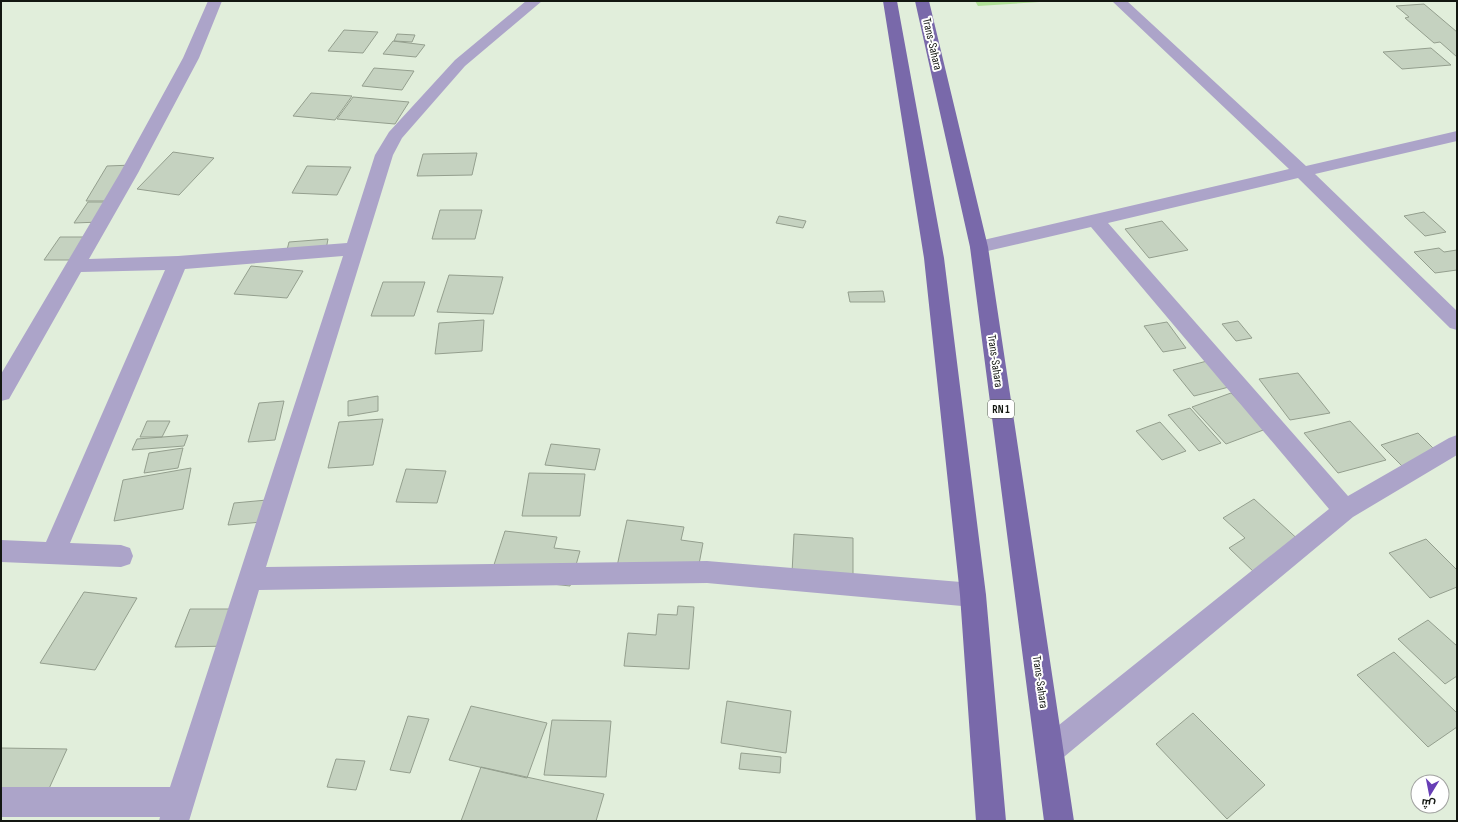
<svg xmlns="http://www.w3.org/2000/svg" width="1458" height="822" font-family="'Sofia Sans Condensed',Cairo,sans-serif">
	<style>
		.green { fill: #b1e299 }
		.building { fill: #c5d2c0; stroke: #949f8e }
		.lines { fill: none; stroke-linecap: round; stroke-linejoin: round }
		.street { fill: #aca4c9; fill-rule: evenodd }
		.primary { fill: #7969aa; fill-rule: evenodd }
		.labels { text-anchor: middle; dominant-baseline: central; stroke-width: 4; stroke-linejoin: round; paint-order: stroke }
		.shield { fill: #fff; stroke: #5a5d58; stroke-width: 1 }
		.shield-label { font-size: 11px; font-weight: bold; fill: #131711 }
		.street-label { font-size: 12px; fill: #131711; stroke: #fff }
	</style>
	<rect width="100%" height="100%" fill="#e1eedb"/>
	<!-- green -->
	<path class="green" d="M975,1H1055L978,6Z"/>
	<!-- building -->
	<path class="building" d="M1424,4L1457,32V57L1440,42L1434,43L1405,18L1409,17L1396,6Z
		M344,30L378,32L363,53L328,51Z
		M397,34L415,35L412,42L394,41Z
		M393,41L425,45L416,57L383,54Z
		M1431,48L1451,65L1402,69L1383,52Z
		M374,68L414,71L402,90L362,86Z
		M311,93L352,96L335,120L293,116Z
		M353,97L409,102L395,124L337,119Z
		M173,152L214,158L179,195L137,189Z
		M477,153L472,175L417,176L423,154Z
		M133,165L113,201H86L107,166Z
		M307,166L351,167L337,195L292,193Z
		M88,202H113L100,222L74,223Z
		M440,210H482L475,239H432Z
		M1424,212L1446,232L1425,236L1404,216Z
		M779,216L806,221L803,228L776,223Z
		M1162,221L1188,250L1149,258L1125,229Z
		M60,237H93L78,260H44Z
		M328,239L325,255L285,258L289,242Z
		M1439,248L1444,252L1457,250V270L1435,273L1414,252Z
		M251,266L303,271L287,298L234,294Z
		M449,275L503,277L493,314L437,312Z
		M383,282H425L414,316H371Z
		M883,291L885,302H850L848,292Z
		M484,320L482,351L435,354L439,323Z
		M1238,321L1252,338L1236,341L1222,324Z
		M1167,322L1186,348L1163,352L1144,326Z
		M1207,361L1229,387L1194,396L1173,370Z
		M1298,373L1330,413L1290,420L1259,379Z
		M1231,393L1266,429L1226,444L1192,407Z
		M378,396V411L348,416V401Z
		M284,401L275,440L248,442L259,403Z
		M1190,408L1221,443L1199,451L1168,415Z
		M383,419L373,465L328,468L339,422Z
		M147,421H170L162,437H140Z
		M1350,421L1386,460L1338,473L1304,433Z
		M1160,422L1186,451L1162,460L1136,431Z
		M1418,433L1444,459L1407,471L1381,445Z
		M188,435L184,446L132,450L137,439Z
		M551,444L600,449L595,470L545,465Z
		M183,448L178,468L144,473L149,453Z
		M191,468L183,509L114,521L123,480Z
		M406,469L446,471L437,503L396,502Z
		M529,473L585,474L580,516H522Z
		M1254,499L1303,544L1256,574L1229,548L1245,538L1223,518Z
		M267,500L262,522L228,525L234,503Z
		M627,520L684,527L681,540L703,543L696,580L616,571Z
		M505,531L557,537L554,548L580,551L570,586L490,577Z
		M794,534L853,538V578L792,573Z
		M1426,539L1457,570V587L1430,598L1389,553Z
		M84,592L137,598L95,670L40,663Z
		M678,606L694,607L689,669L624,666L628,633L656,635L658,614L677,615Z
		M190,609H245L232,646L175,647Z
		M1428,620L1457,646V676L1445,684L1398,639Z
		M1394,652L1457,713V727L1428,747L1357,675Z
		M727,701L791,711L786,753L721,743Z
		M471,706L547,723L527,778L449,760Z
		M1193,713L1265,785L1227,819L1156,744Z
		M408,716L429,719L410,773L390,770Z
		M552,720L611,721L606,777L544,775Z
		M1,748L67,749L42,804L1,803Z
		M741,753L781,757L780,773L739,769Z
		M336,759L365,761L356,790L327,787Z
		M481,767L604,794L596,821H461Z"/>
	<g class="lines">
		<!-- street -->
		<path class="street" d="M208,1H222L199,58L138,173L89,259L178,256L347,243L375,155L389,132L455,60L526,1H542L465,66L402,138L393,155L266,567L707,561L973,583L982,587L986,595L982,603L973,607L707,583L259,590L189,821H159L160,817H1V787H170L343,256L185,269L70,543L121,545L130,548L133,556L130,564L121,567L1,562V540L46,542L165,270L81,272L9,399L1,401V374L120,173L183,58Z
			M1112,1H1127L1306,166L1457,131V141L1315,174L1457,311V330L1450,328L1298,178L1108,223L1348,496L1449,438L1457,435V455L1353,517L1059,761L1049,765L1039,761L1035,751L1039,741L1329,509L1091,227L979,253L972,252L970,247L972,242L979,241L1289,169Z"/>
		<!-- primary -->
		<path class="primary" d="M883,1H897L944,258L986,595L1006,821H976L960,595L924,258Z
			M915,1H929L988,247L1074,821H1044L970,247Z"/>
	</g>
	<g class="labels">
		<!-- shield labels -->
		<rect class="shield" x="988" y="400" width="26" height="18" rx="3"/>
		<g class="shield-label">
			<text x="1001" y="409">RN 1</text>
		</g>
		<!-- street labels -->
		<g class="street-label">
			<text transform="translate(932 44) rotate(77)">Trans-Sahara</text>
			<text transform="translate(995 361) rotate(82)">Trans-Sahara</text>
			<text transform="translate(1040 682) rotate(82)">Trans-Sahara</text>
		</g>
	</g>
	<!-- border -->
	<rect width="1458" height="822" fill="none" stroke="#131711" stroke-width="4"/>
	<!-- north arrow -->
	<g transform="translate(1430 794) rotate(190)"><circle r="19" fill="#ffffff" stroke="#a1a2a0"/>
	<path d="M0-3L7 15L0 10L-7 15Z" fill="#673eb6"/>
	<text y="-6" font-size="11" font-weight="bold" text-anchor="middle" fill="#131711">ش</text>
	</g>
</svg>
